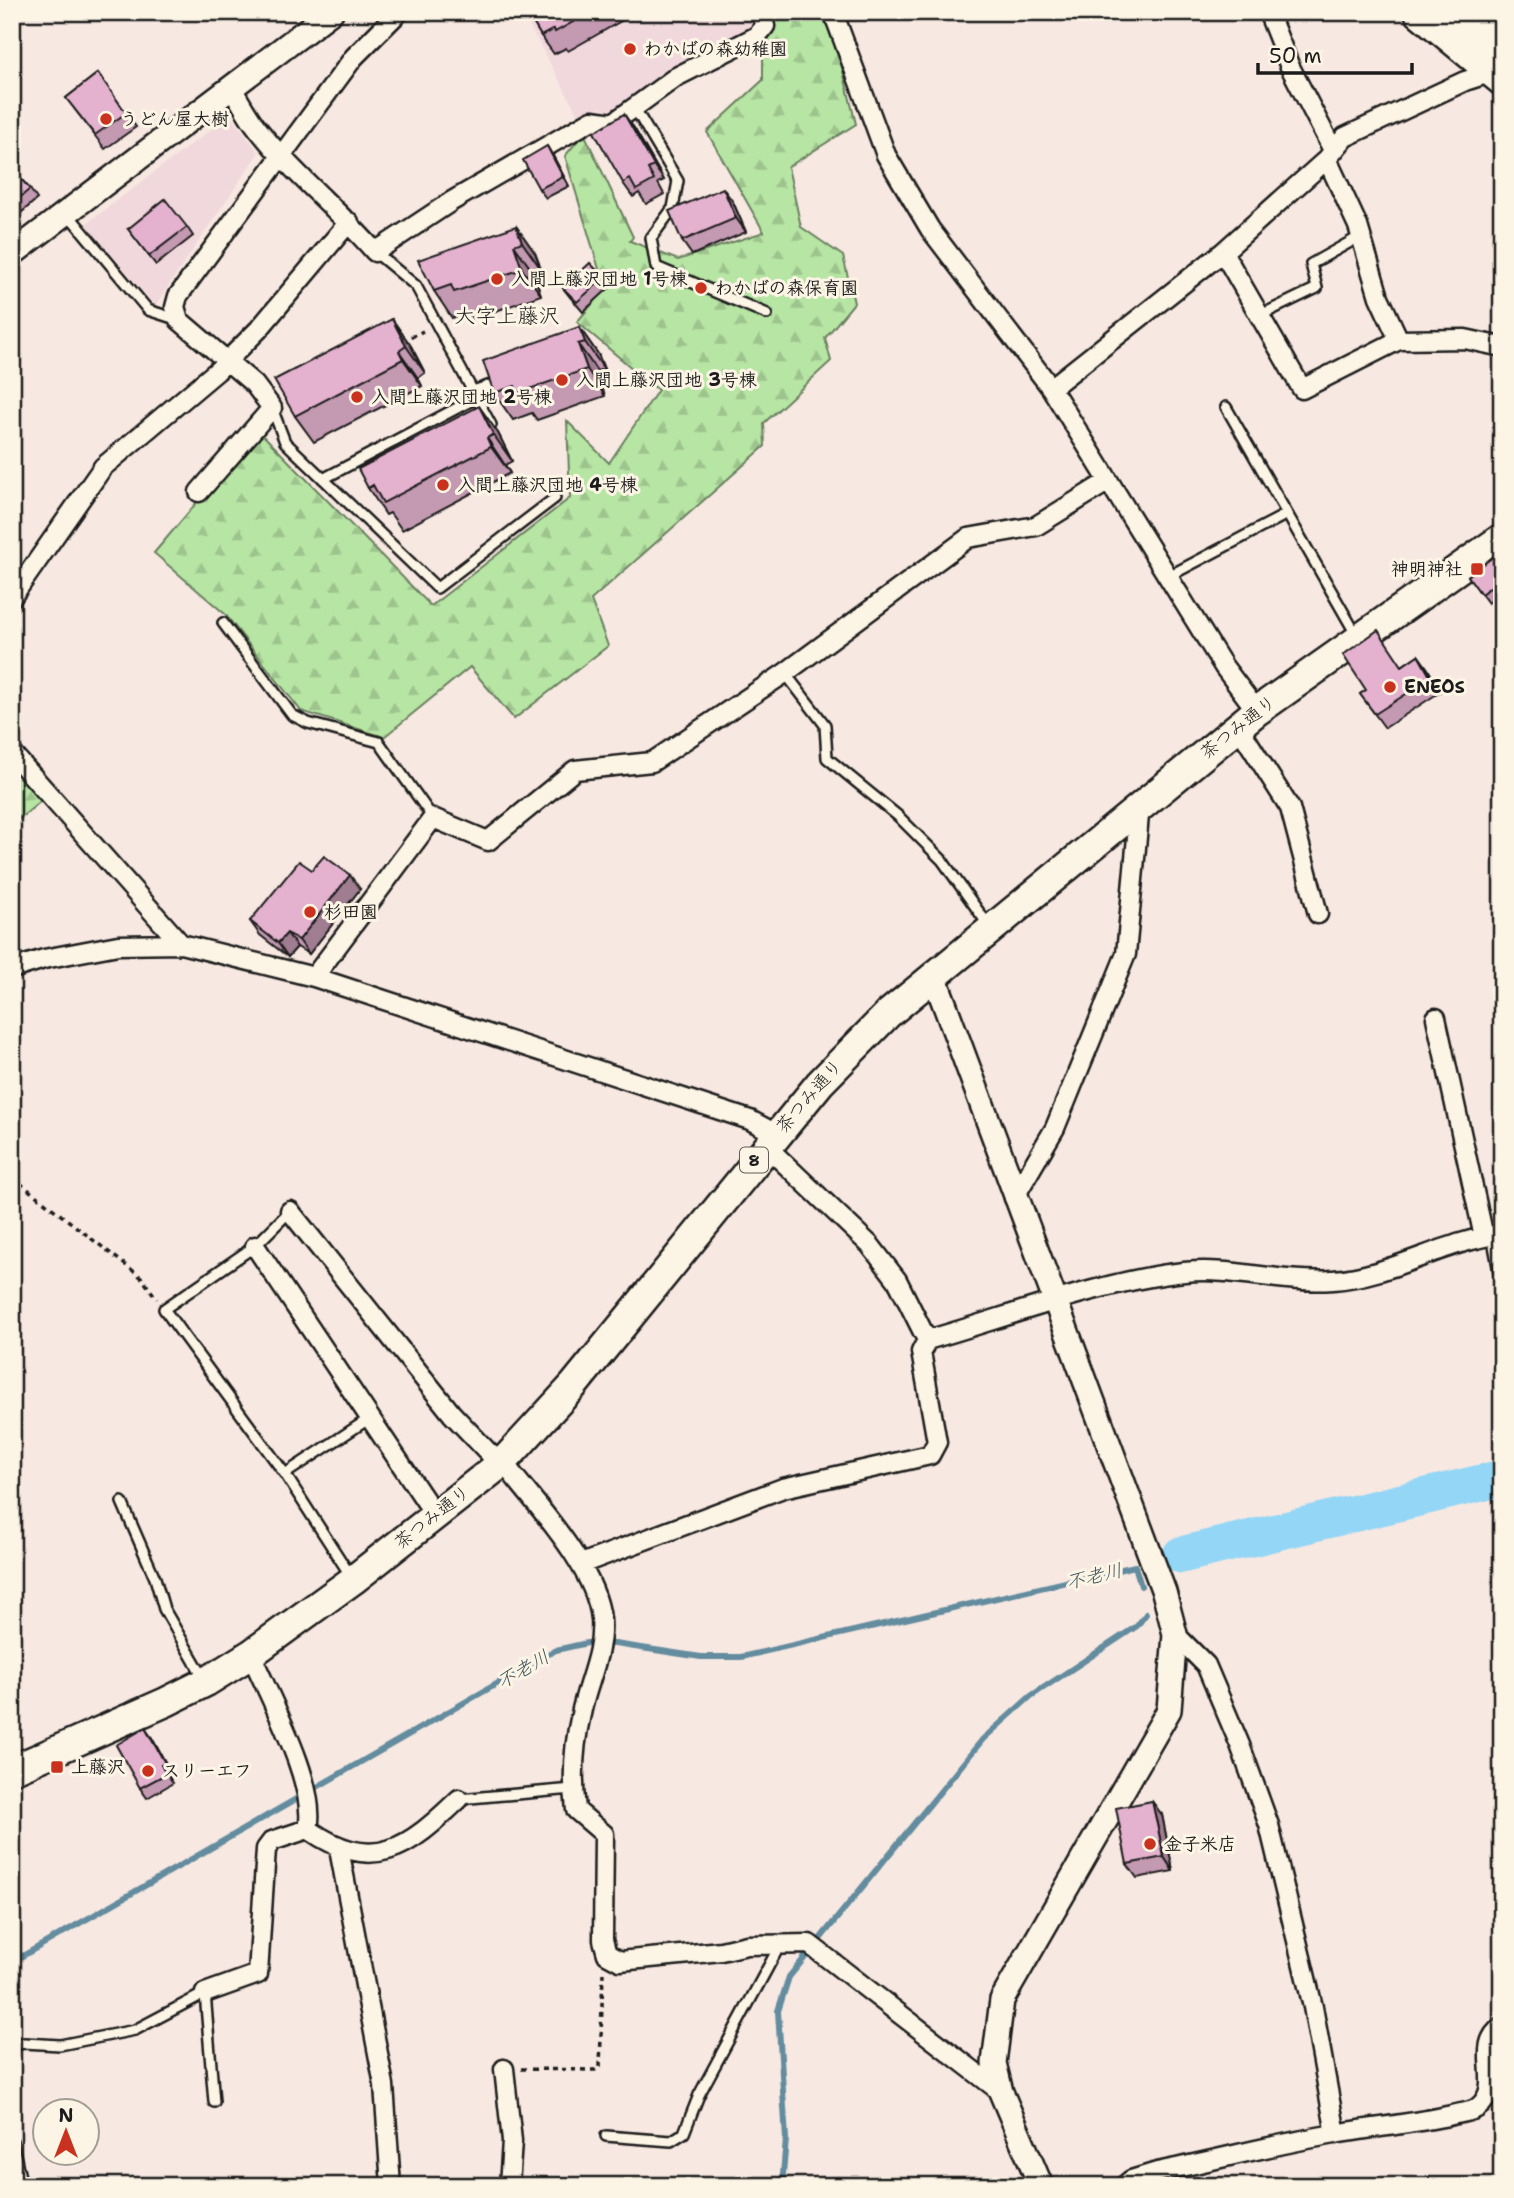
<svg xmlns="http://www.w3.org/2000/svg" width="1514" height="2198" font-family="'Shantell Sans','Klee One',sans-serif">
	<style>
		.built { fill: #f1d8dc }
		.forest { fill: url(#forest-firs); stroke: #6a8060; stroke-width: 2 }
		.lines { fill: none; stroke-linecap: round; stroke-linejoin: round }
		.stream { stroke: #648c9f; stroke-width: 6 }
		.river { stroke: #94d6f6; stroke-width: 37 }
		.service-casing { stroke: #1c1c1c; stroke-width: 14 }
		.minor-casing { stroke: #1c1c1c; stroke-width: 23 }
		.tertiary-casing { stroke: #1c1c1c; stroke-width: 28 }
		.primary-casing { stroke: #1c1c1c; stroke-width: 33 }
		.trunk-casing { stroke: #1c1c1c; stroke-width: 35 }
		.path { stroke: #1c1c1c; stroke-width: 3.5; stroke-dasharray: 5 5; stroke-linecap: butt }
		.service { stroke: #fcf5e5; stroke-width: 9 }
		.minor { stroke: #fcf5e5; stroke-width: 18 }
		.tertiary { stroke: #fcf5e5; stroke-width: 23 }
		.primary { stroke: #fcf5e5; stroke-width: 28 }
		.trunk { stroke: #fcf5e5; stroke-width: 30 }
		.wall { fill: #c499b2; stroke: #1c1c1c; stroke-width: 2 }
		.shaded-wall { fill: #a07d91; stroke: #1c1c1c; stroke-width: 2 }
		.building { fill: #e4b2cf; stroke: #1c1c1c; stroke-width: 2 }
		.poi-dot { fill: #c8321e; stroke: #fcf5e5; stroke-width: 2.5 }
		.labels { text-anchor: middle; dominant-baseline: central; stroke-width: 6; stroke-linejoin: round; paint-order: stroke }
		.shield { fill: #fcf5e5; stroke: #5f5d58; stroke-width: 2 }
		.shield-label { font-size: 16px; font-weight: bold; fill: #1c1c1c }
		.poi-label { font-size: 18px; font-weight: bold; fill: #1c1c1c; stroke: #fcf5e5; text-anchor: start }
		.street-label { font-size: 18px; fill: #1c1c1c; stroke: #fcf5e5 }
		.water-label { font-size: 19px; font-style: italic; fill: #40545d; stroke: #fcf5e5 }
		.quarter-label { font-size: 21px; fill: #1c1c1c; stroke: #fcf5e5 }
	</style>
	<defs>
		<pattern id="forest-firs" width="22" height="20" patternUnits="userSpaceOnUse" patternTransform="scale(1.75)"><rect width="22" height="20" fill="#b7e5a4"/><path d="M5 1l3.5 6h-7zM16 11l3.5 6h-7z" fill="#9dc48d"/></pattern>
	</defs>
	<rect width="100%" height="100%" fill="#f7e8e1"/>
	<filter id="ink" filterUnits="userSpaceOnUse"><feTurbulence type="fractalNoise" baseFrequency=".0143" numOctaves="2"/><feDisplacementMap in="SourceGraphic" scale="14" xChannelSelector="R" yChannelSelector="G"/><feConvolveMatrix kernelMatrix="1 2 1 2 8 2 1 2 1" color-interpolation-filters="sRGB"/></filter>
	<g filter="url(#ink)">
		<!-- built -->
		<path class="built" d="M522,12H756V25L750,32L643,90L610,116L601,107L580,118Z
			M230,115L259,152L155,306L86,224Z"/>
		<!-- forest -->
		<path class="forest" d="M777,12H819L835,39L856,124L788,167L801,227L843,256L854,303L825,338L831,361L764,423L765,446L591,600L608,646L514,719L470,667L384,737L301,711L225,614L154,553L258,430L431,606L570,498L567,421L609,463L658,390L577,322L605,289L565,156L584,133L633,237L630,241L678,260L764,232L707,132L763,80V37Z
			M12,750L47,796L12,825Z"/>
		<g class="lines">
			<!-- stream -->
			<path class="stream" d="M12,1962L556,1650L587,1643L615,1644L701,1657H741L1135,1566L1141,1586
				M782,2186L786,2139L778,2011L789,1977L983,1739L1031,1696L1137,1626L1146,1614"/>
			<!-- river -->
			<path class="river" d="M1181,1555L1502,1478"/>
			<!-- service casing -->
			<g class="service-casing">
				<path id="service" d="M634,107L678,181L673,208L651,238L656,267L767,314
					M68,214L148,310L179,320
					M375,252L416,286L491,425
					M1259,316L1317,288L1311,264L1361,236
					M473,391L502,381
					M1226,407L1357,636
					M272,408L285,442L437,588L555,498
					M323,479L476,398
					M1169,576L1287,514
					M223,623L292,715L308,723L379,742L433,818
					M785,673L825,725L827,758L898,816L942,860L989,926
					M290,1211L255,1246L164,1309L285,1474L352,1578
					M1492,1235L1502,1287
					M285,1474L370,1418
					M122,1502L155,1578L164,1609L205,1680
					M459,1799L573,1789
					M12,2046L24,2043L60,2045L135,2030L205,1993L214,2102
					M606,2136L671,2141L684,2133L699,2095L780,1945
					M12,2141L21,2182"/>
			</g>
			<!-- minor casing -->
			<g class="minor-casing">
				<path id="minor" d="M833,12L886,155L930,229L1051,388L1224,667L1257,711
					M1268,12L1290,67L1333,150
					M232,88C240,101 248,117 258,129C293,174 338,209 375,252L452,201L592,120L613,123L676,77L757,36L765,26L760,12
					M1327,159L1358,226L1379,297L1399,340
					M1223,252L1302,389L1399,340L1465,339L1502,347
					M1051,388L1223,252L1327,159L1345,137L1465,81L1493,72
					M199,492L272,408L254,384L179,320L175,307L178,296L354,57L399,12
					M12,597L103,467L217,371L259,329L349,222
					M1238,726L1290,808L1318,914
					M12,753L181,944
					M12,969L44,959L118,945L181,944L314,977L750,1120L776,1134
					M314,977L433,818L488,841L575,770L652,762L785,673L968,538L1036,526L1107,482
					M1436,1018L1484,1237
					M766,1146L870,1245L897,1280L927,1340
					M1014,1198L1055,1128L1126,954L1140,805
					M290,1211L452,1414L489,1453L503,1462C534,1503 596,1567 601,1619C604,1652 587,1683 581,1714C574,1744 572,1779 576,1810L604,1834L603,1940L607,1954L620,1961L721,1951L747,1945L809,1944L1001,2092
					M255,1246L435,1515
					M581,1564L783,1488L930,1455L937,1442L921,1352L927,1340C1008,1317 1101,1281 1184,1272C1234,1267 1283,1284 1333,1280C1391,1276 1444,1241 1502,1234
					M1175,1634L1206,1665L1240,1745L1269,1825L1313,2007L1336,2134
					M251,1654C269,1697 318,1785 308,1829C374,1875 408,1848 459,1799
					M339,1849L384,2085L391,2186
					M205,1993L258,1974L266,1849L272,1841L308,1829
					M504,2069L512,2141L509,2186
					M1124,2186L1131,2180L1157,2172C1216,2160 1275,2144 1335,2134C1374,2127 1413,2124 1452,2115C1460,2113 1471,2112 1477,2108C1507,2086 1472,2046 1502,2027"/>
			</g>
			<!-- tertiary casing -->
			<g class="tertiary-casing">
				<path id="tertiary" d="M12,254L331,12
					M934,976L1164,1592L1175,1634L1169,1710L1002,2000L994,2063L1001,2092L1041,2186"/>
			</g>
			<!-- primary casing -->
			<g class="primary-casing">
				<path id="primary" d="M12,1770L166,1702L206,1682L251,1654L353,1580L503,1462L573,1386L820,1083L888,1014L1257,711L1502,538"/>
			</g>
			<!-- trunk casing -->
			<g class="trunk-casing">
				<path id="trunk" d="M1420,12L1502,80
					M1462,12L1502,45"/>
			</g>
			<!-- path -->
			<path class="path" d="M402,342L423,331
				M12,1177L141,1277L157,1299
				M521,2069L595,2070L600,2067L603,1973
				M861,2186V2184"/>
			<!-- service -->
			<use href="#service" class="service"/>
			<!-- minor -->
			<use href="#minor" class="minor"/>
			<!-- tertiary -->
			<use href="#tertiary" class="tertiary"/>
			<!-- primary -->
			<use href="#primary" class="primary"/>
			<!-- trunk -->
			<use href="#trunk" class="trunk"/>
		</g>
		<!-- wall -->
		<path class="wall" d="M107,12H125L112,19Z
			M527,12H637L568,51L566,48L554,54L541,36Z
			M98,73L136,127L105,149L66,98Z
			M12,77L18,85L12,90Z
			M634,128L664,180L658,183L664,194L646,204L639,193L633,197L623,183Z
			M553,156L569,186L546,198L539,189Z
			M12,169L30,189L37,199L22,212L12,201Z
			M733,202L746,232L692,255L682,241Z
			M516,226L535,253L541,269L533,272L541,295L473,319L468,313L452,318L434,291Z
			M187,227L193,236L156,265L128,229Z
			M604,278L610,287L583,312L570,297L563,288Z
			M392,319L411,346L425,373L418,378L422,386L314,442L295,416Z
			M579,327L598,354L604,369L597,371L605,396L537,420L532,413L513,420L494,393Z
			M498,433L512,461L505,465L510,473L402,530L390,513L386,515L368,488Z
			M1502,550V593L1488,603L1468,576Z
			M1418,655L1428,669L1440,692L1385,728L1360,694Z
			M312,870L360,889L309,954L297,947L288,957L260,935L250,921Z
			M152,1738L171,1773L168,1775L173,1783L147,1798L140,1788Z
			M1162,1815L1173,1871L1137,1878L1127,1864Z"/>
		<!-- shaded-wall -->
		<path class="shaded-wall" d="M624,114L634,128L664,180L654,166Z
			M547,146L553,156L569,186L563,177Z
			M723,188L733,202L746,232L736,218Z
			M516,226L535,253L541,269L522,242Z
			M514,245L533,272L541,295L522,269Z
			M392,319L411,346L425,373L406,346Z
			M579,327L598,354L604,369L585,342Z
			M578,344L597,371L605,396L587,369Z
			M399,351L418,378L422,386L403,359Z
			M479,406L498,433L512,461L493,434Z
			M487,438L505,465L510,473L491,447Z
			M1418,655L1428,669L1440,692L1431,678Z
			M350,875L360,889L309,954L299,940Z
			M287,933L297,947L288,957L278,943Z
			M145,1728L152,1738L171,1773L165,1763Z
			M1152,1801L1162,1815L1173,1871L1164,1857Z"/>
		<!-- building -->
		<path class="building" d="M527,12H591L555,32L554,29L541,36Z
			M98,73L126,113L95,135L66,98Z
			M624,114L654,166L648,169L654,180L636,190L630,179L623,183L594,132Z
			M547,146L563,177L539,189L523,160Z
			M12,169L30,189L15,202L12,199Z
			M723,188L736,218L682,241L669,211Z
			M165,199L187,227L149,256L128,229Z
			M516,226L522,242L514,245L522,269L454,292L451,285L434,291L418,260Z
			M590,263L604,278L577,302L563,288Z
			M392,319L406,346L399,351L403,359L295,416L274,380Z
			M579,327L585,342L578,344L587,369L518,393L515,386L494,393L483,361Z
			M479,406L493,434L487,438L491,447L383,503L373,485L368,488L358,469Z
			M1502,550V578L1481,594L1468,576Z
			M1378,630L1402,666L1418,655L1431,678L1375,714L1360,694L1366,690L1343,655Z
			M324,856L350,875L299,940L287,933L278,943L250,921L299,861L312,870Z
			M145,1728L165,1763L161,1765L166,1774L140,1788L116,1745Z
			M1152,1801L1164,1857L1127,1864L1116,1808Z"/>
	</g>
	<!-- markers -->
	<g class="poi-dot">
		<circle cx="630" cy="49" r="7"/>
		<circle cx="106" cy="119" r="7"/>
		<circle cx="497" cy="279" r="7"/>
		<circle cx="701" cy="288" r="7"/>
		<circle cx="562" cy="380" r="7"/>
		<circle cx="357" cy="397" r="7"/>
		<circle cx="443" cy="485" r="7"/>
		<rect x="1470" y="562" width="14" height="14" rx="3.5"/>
		<circle cx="1390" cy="687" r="7"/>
		<circle cx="310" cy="912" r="7"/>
		<rect x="50" y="1760" width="14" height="14" rx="3.5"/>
		<circle cx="148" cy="1771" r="7"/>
		<circle cx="1150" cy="1844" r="7"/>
	</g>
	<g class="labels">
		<!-- shield labels -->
		<rect class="shield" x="740" y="1147.5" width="28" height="25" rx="5"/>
		<g class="shield-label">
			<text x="754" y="1160">8</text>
		</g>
		<!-- poi labels -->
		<g class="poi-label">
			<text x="644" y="49">わかばの森幼稚園</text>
			<text x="120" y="119">うどん屋大樹</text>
			<text x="511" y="279">入間上藤沢団地 1号棟</text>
			<text x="715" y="288">わかばの森保育園</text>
			<text x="576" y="380">入間上藤沢団地 3号棟</text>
			<text x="371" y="397">入間上藤沢団地 2号棟</text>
			<text x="457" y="485">入間上藤沢団地 4号棟</text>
			<text x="1463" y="569" text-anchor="end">神明神社</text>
			<text x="1404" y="687">ENEOS</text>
			<text x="324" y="912">杉田園</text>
			<text x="71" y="1767">上藤沢</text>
			<text x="162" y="1771">スリーエフ</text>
			<text x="1164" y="1844">金子米店</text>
		</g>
		<!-- street labels -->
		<g class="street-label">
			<text transform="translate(1238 727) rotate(-38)">茶つみ通り</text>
			<text transform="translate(809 1096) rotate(-49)">茶つみ通り</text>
			<text transform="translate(432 1517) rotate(-38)">茶つみ通り</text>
		</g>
		<!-- water labels -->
		<g class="water-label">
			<text transform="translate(1094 1576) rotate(-13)">不老川</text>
			<text transform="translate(523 1669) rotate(-30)">不老川</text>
		</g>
		<!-- quarter labels -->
		<g class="quarter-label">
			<text x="507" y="316">大字上藤沢</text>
		</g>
	</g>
	<!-- margin -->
	<rect width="1514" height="2198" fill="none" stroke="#fcf5e5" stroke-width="42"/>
	<rect x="21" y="21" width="1472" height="2156" fill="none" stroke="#1c1c1c" stroke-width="2.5" filter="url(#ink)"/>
	<!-- north arrow -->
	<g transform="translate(66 2132)"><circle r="33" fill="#fcf5e5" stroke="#a29e95" stroke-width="2"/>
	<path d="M0-5L12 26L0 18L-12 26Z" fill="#c8321e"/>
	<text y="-10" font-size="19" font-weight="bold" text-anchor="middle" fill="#1c1c1c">N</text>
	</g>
	<!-- scale -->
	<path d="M1258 63v10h154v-10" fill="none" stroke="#1c1c1c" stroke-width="3.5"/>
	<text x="1269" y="63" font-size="21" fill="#1c1c1c" stroke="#fcf5e5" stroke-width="5" paint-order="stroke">50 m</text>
</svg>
